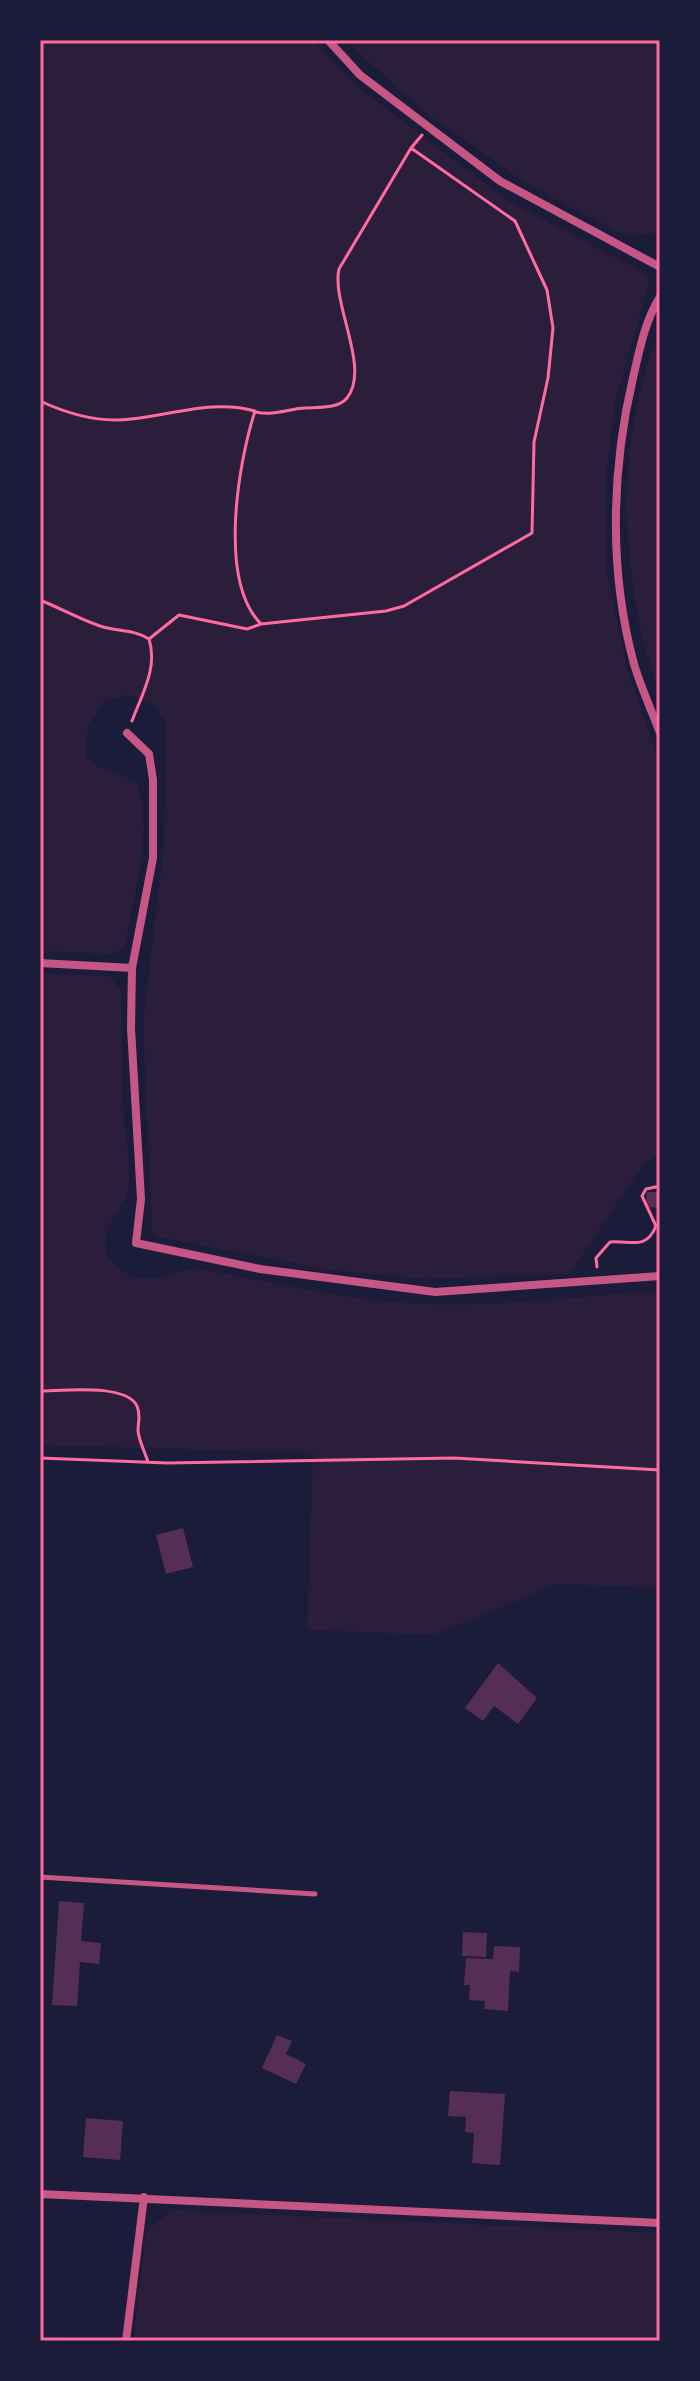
<svg xmlns="http://www.w3.org/2000/svg" width="700" height="2381" font-family="Helvetica,sans-serif">
	<style>
		.green { fill: #2a1e3b }
		.building { fill: #542f53 }
		.lines { fill: none; stroke-linecap: round; stroke-linejoin: round }
		.path { stroke: #ff6b9d; stroke-width: 3 }
		.service { stroke: #c65784; stroke-width: 5 }
		.minor { stroke: #c65784; stroke-width: 8 }
		.neatline { fill: none; stroke: #ff6b9d; stroke-width: 3 }
	</style>
	<rect width="100%" height="100%" fill="#1b1b3a"/>
	<!-- green -->
	<path class="green" d="M40,40H312L359,88L510,202L643,272L649,282L615,403L605,487L607,574L628,672L660,762V1152L643,1165L569,1274L425,1279L330,1270L158,1237L152,1231L143,1023L164,845L166,724L154,705L127,695L104,701L88,726L86,756L99,767L136,781C155,829 133,897 125,947L114,954L40,951Z
		M344,40H660V232L627,237L532,187L430,116Z
		M660,329V695C619,579 613,444 660,329Z
		M40,973L110,976L121,991C121,1035 122,1078 124,1121C126,1142 132,1168 128,1189C125,1209 86,1240 117,1266C146,1292 167,1269 198,1269C273,1282 350,1301 427,1304C502,1306 578,1297 652,1291L660,1296V1588L557,1584L435,1635L307,1630L313,1453L40,1445Z
		M171,2210L660,2233V2341H133L146,2232Z"/>
	<!-- building -->
	<path class="building" d="M647,1192H660V1208L646,1207Z
		M183,1528L193,1567L166,1574L156,1535Z
		M498,1663L537,1698L518,1724L494,1706L483,1721L465,1708Z
		M59,1901L84,1903L81,1941L101,1943L99,1964L80,1962L77,2006L52,2005Z
		M463,1932L487,1933L486,1957L462,1956Z
		M494,1946L520,1947L519,1972L510,1971L508,2011L484,2009L485,2001L469,2000L470,1985H464L466,1958L493,1959Z
		M277,2035L292,2041L286,2054L306,2064L296,2084L262,2068Z
		M450,2091L505,2094L500,2165L472,2163L474,2133L465,2132L466,2117L448,2116Z
		M86,2118L123,2121L120,2160L83,2157Z"/>
	<g class="lines">
		<!-- path -->
		<path class="path" d="M40,401C68,414 100,423 131,419C172,415 214,399 255,411C238,464 218,581 261,624L247,629L179,615L149,639
			M256,412C274,416 287,409 305,408C318,407 338,409 347,398C371,368 331,303 339,269L411,148
			M40,600C60,608 79,619 100,626C118,632 133,629 149,639C158,668 142,694 132,721
			M261,624L386,611L404,606L532,533L534,442L548,378L553,328L547,290L515,221L411,148L422,135
			M597,1267L596,1258L610,1242C630,1240 646,1251 656,1226L642,1196L646,1189L660,1186
			M40,1391C62,1391 126,1383 137,1406C141,1415 138,1422 138,1431C139,1441 145,1452 148,1462
			M40,1458L167,1463L454,1458L660,1470"/>
		<!-- service -->
		<path class="service" d="M40,1877L315,1894"/>
		<!-- minor -->
		<path class="minor" d="M328,40L360,75L500,181L660,267
			M660,297C645,320 639,352 633,378C611,471 609,572 634,664C641,688 652,711 660,733
			M127,733L149,754L153,780V858L132,968L131,1028L141,1199L136,1243L260,1269L435,1292L660,1276
			M40,963L132,968
			M40,2194L660,2223
			M126,2341L144,2197"/>
	</g>
	<!-- border -->
	<rect width="700" height="2381" fill="none" stroke="#1b1b3a" stroke-width="84"/>
	<rect x="42" y="42" width="616" height="2297" class="neatline"/>
</svg>
